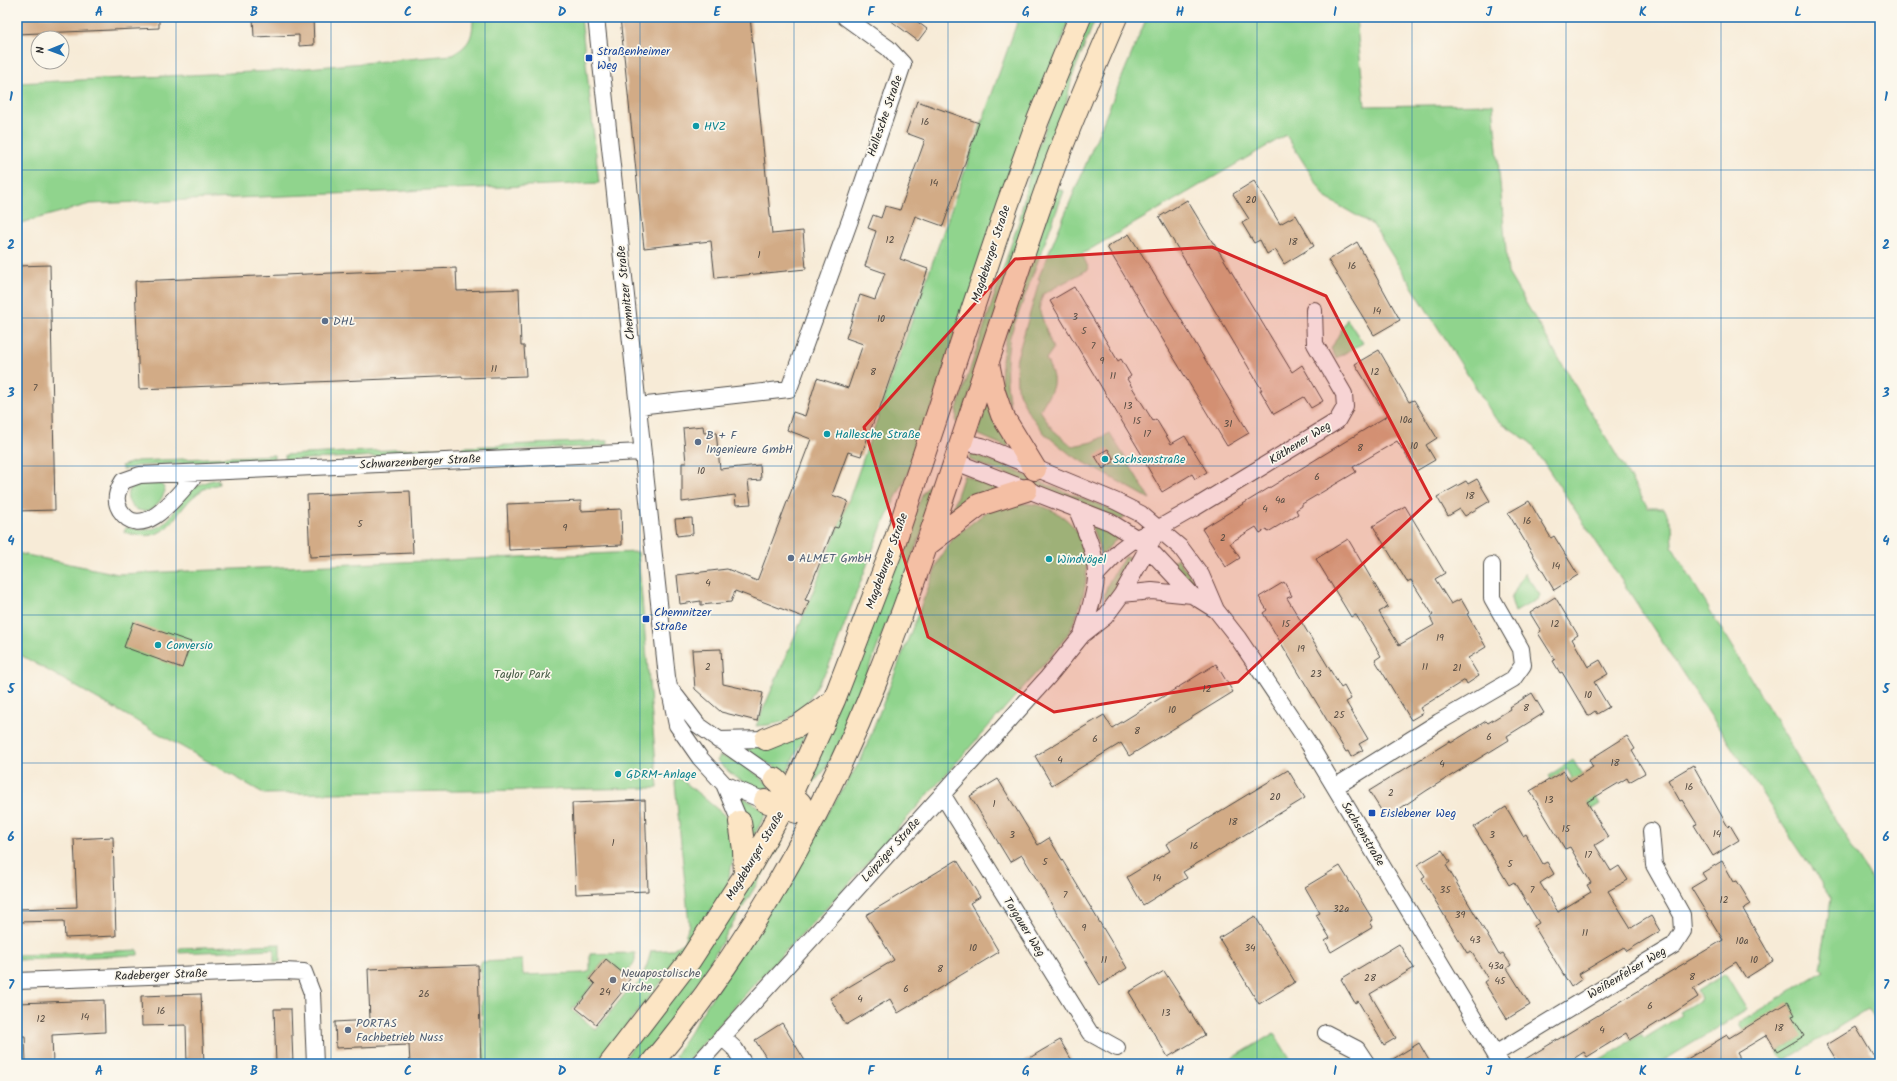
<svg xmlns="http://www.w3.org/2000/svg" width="1897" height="1081" font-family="Kalam,sans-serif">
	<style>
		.green { fill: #90d48d; stroke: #5e805c }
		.building { fill: #d2ab86 }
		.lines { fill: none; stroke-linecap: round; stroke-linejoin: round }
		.street-casing { stroke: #4a4845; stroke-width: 18 }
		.secondary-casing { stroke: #4a4845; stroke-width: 24 }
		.street { stroke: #fff; stroke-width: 16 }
		.secondary { stroke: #fce5c4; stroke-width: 22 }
		.marked { fill: #d62828; fill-opacity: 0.2; stroke: #d62828; stroke-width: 3; stroke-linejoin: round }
		.grid { fill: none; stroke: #1f6fb2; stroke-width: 1; stroke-opacity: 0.55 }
		.transit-dot { fill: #1a4fb4; stroke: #fbf7ec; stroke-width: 1.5 }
		.culture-dot { fill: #0f9aa8; stroke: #fbf7ec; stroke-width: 1.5 }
		.service-dot { fill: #5c6f8a; stroke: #fbf7ec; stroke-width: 1.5 }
		.worship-dot { fill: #6b7280; stroke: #fbf7ec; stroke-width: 1.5 }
		.labels { text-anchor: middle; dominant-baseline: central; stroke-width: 3.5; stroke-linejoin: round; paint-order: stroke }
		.number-label { font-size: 10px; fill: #554b42 }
		.transit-label { font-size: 12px; fill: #164399; stroke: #fbf7ec; text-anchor: start }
		.street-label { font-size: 12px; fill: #2b2b2b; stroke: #fbf7ec }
		.culture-label { font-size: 12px; fill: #0d838f; stroke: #fbf7ec; text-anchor: start }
		.service-label { font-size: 12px; fill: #4e5e75; stroke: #fbf7ec; text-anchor: start }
		.park-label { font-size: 12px; fill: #495e48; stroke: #fbf7ec }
		.worship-label { font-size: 12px; fill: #5b616d; stroke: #fbf7ec; text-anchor: start }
		.neatline { fill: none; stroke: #1f6fb2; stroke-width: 1.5 }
		.grid-label { font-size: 13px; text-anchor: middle; font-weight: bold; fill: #1f6fb2 }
	</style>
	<rect width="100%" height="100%" fill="#fbf7ec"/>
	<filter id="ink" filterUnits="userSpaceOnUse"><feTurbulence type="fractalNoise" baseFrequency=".025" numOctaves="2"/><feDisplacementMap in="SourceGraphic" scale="8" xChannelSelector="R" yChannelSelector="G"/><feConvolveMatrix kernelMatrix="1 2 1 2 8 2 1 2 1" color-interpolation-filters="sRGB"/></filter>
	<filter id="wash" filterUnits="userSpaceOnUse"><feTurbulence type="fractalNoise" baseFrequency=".012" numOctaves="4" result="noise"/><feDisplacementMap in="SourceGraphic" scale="16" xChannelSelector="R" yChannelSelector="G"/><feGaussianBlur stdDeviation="0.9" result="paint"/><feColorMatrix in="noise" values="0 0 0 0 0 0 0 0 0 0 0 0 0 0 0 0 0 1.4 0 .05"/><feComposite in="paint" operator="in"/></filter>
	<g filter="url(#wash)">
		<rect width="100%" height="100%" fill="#f7ebd7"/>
		<!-- green -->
		<path class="green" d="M473,17H581L599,183L90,204L17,224V83L274,71L452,55C470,45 473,37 473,17Z
			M1019,17H1070L911,467L881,528L828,668L806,704L786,721L768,725L756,726L803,617L848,502Z
			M1089,17H1096L1072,77L1061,125L959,425L956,422L957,409L1020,218L1032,162Z
			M1147,17H1356L1365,106L1493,104L1508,273L1648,508H1664L1672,525L1673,545L1672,547L1880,894V1027L1868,1009L1783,1061L1777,1052L1803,1036L1792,1016L1795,1014L1788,1003L1743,1030L1739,1023L1824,971L1820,968L1831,898L1531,443L1495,418L1373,225L1326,198L1286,135L1082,254L1089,269L1043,294L1039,309L1053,349L1046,359C1059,385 1053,387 1040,410L1052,429L1072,446L1093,442L1110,433L1150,499L1071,455L1045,434L1028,412L1017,388L1016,361L1040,279H1038Z
			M1057,188L1064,191L1010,336C1006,360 1005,381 1010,406L1001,386L1002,361L1006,335Z
			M1347,319L1363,343L1336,358L1331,349Z
			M987,403L1010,440L1007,447L977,434Z
			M607,441V446L462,452V447Z
			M450,447L451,453L285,460V455Z
			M972,454C998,461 1021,474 1046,484C1072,495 1099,503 1124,515V518L1122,520L970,460L969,457Z
			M274,455V459L137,466L123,470L121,466L137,461Z
			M941,470L930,511L842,738L824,771L808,788L804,785L923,493L939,471Z
			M964,475L1003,490L949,519Z
			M218,479L219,484C214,486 208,486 204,489C171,508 174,548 124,532L126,527C178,541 169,497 203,483C208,481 213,480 218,479Z
			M160,484L163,486L165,491C147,536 109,492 138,485C144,483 153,484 160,484Z
			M1013,503C1021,504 1030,503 1038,505C1097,522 1094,578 1073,624C1069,635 1059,645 1052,655L836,898L756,982L685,1064L675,1056L861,760L939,560L954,537L990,509Z
			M1090,522L1120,535L1102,555Z
			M638,552L658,788L265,794L17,653V553L118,574Z
			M1125,557H1130L1131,562L1112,594L1107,599L1104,597C1107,581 1116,570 1125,557Z
			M1177,558L1208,600L1171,563Z
			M1524,573L1540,595L1538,599L1515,612L1511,599Z
			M808,728L786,774L743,748L776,745Z
			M720,756C739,760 755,772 769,785L764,793C746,785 731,775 717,761Z
			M1573,760L1600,804L1592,809L1585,798L1555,789L1572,778L1567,769L1550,779L1548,776Z
			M674,773L729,819L734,833V856L726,889L666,976L611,1045L594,1064H484L480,962L522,960L523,975L585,973L590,971V954L635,953V961L626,975L606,959L589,979L594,983L572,1010L596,1030L625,994L639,983L647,965L651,951L671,950L684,942L689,924Z
			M733,791L767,812L749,844Z
			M783,826L785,832L780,845L685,1004L638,1064H621Z
			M280,944V962H274V949L179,953V948Z
			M138,950V955L17,960V955Z
			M1725,974L1747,1010L1658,1064H1592L1642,1034L1645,1038L1682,1015L1680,1012L1701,999L1697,991Z
			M1274,1033L1293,1064H1223Z"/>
		<g id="blocks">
			<!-- building -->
			<path class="building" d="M17,17H159V28L17,34Z
				M253,17H313L314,45L299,46V35L254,37Z
				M620,17H750L772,234L803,231L806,269L715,278L711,241L644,248Z
				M886,17H911L927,29L918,41Z
				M917,101L979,123L943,226L915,216L900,259L928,269L877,416L876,415L861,456L848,452L832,495L848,501L838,528L834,527L805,600L809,601L803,617L735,591L731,602L701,605V601L680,604L677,575L727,569L757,581L811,439L787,430L793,412L805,416L817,378L848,388L863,344L846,338L860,295L875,300L885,273L865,266L876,231L868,228L873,215L881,218L885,206L900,210L925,140L906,133Z
				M1254,181L1280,224L1296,215L1314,246L1284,264L1275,249L1267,254L1260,240L1254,243L1242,223L1249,219L1233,194Z
				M1187,200L1213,243H1214L1292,372L1302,365L1323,401L1311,408L1304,397L1274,414L1260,390H1262L1159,217Z
				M1129,234L1151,269L1249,433L1227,446L1107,247Z
				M1357,242L1400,320L1374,335L1328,260Z
				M50,265L55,510L17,511V266Z
				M456,268L457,291L519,289L521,346H524L526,376L462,378V376L139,389L135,281Z
				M1074,287L1118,361L1121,359L1131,376L1127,379L1153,421L1156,419L1171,444L1185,436L1207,472L1195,479L1192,474L1162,492L1144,461L1145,460L1050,301Z
				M1379,350L1409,402L1414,400L1437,438L1426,445L1435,460L1416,471L1397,441L1353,467L1356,472L1302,504V506L1296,510L1298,514L1268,532L1267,529L1260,533L1256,527L1230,543L1240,558L1226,567L1202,529L1387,416L1355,364Z
				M703,426L704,433L716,432L720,469L760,465L761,480L748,481L751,504L736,505L735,495L682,502V463H686L683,428Z
				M1108,449L1115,461L1103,469L1095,456Z
				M1477,479L1490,501L1465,516L1460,509L1448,516L1437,497L1466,481L1468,484Z
				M410,491L413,553L310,557L307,495Z
				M581,501V511L621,509L622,545L509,550L507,504Z
				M1529,501L1551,538L1554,536L1578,575L1554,590L1508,513Z
				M1405,506L1445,573L1435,579L1451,604L1461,599L1469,613L1467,614L1486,647L1468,658L1479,676L1467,684L1465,680L1420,708L1423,713L1411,720L1375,660L1381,656L1356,615L1351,617L1316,559L1348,539L1388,607L1379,612L1399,645L1434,625L1430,617L1433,615L1411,580L1407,582L1373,526Z
				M692,518L693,534L677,536L675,519Z
				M1284,582L1292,596L1287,598L1341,688L1344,686L1351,699L1346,702L1368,739L1359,744L1363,750L1351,757L1348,751L1346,752L1263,613L1267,610L1259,597Z
				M1555,597L1578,635L1572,639L1588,667L1600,660L1608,674L1594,682L1609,707L1597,714L1595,711L1588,716L1562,672L1560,673L1553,661L1555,660L1538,633L1541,631L1530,613Z
				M133,622L191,642L182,668L124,647Z
				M721,649L723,684L763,693L757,721L721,712L695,689L692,650Z
				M1216,664L1233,692L1129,756L1121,743L1052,785L1035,756L1104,715L1112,728Z
				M1532,693L1544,713L1507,736L1509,740L1426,791L1386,818L1369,791L1450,741L1451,743L1486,721L1488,723L1511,709L1510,707Z
				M1627,736L1635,749L1632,751L1645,773L1629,782L1627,778L1587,802L1608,837L1595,845L1611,871L1619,866L1628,880L1608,891L1631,928L1651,916L1660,931L1627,951L1624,947L1579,974L1582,979L1571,987L1534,926L1539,923L1514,882L1509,885L1474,827L1506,807L1523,836L1526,834L1543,864L1547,862L1554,874L1540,883L1558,912L1591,892L1587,885L1591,883L1570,847L1565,849L1530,791L1564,771L1570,781L1593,767L1589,760Z
				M1693,765L1728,827L1730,825L1739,840L1713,856L1694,825L1697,824L1682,800L1680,801L1668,780Z
				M1288,770L1305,798L1183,872L1187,878L1143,905L1127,877L1170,851L1166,844Z
				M998,779L1038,845L1049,838L1127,968L1100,985L1022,855L1010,862L970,796Z
				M645,800L648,891L576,894L572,803Z
				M113,837L116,936L65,938L64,921L17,922V909L77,907L74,839Z
				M1442,850L1450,862L1446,865L1499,955L1503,953L1511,965L1507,968L1530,1005L1507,1019L1484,982L1488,979L1471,951L1467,953L1422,879L1425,877L1417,865Z
				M957,860L980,897L970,903L999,952L898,1013L890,999L846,1025L830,998L894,960L866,915Z
				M1722,861L1734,882L1737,881L1751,904L1743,909L1773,961L1746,978L1736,962L1693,989L1698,997L1675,1012L1630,1040L1626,1033L1587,1057L1584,1052L1565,1064H1517L1723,940L1691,888L1706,879L1702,873Z
				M1340,866L1373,920L1370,922L1373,927L1331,952L1325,941L1330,938L1316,915L1320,913L1305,887Z
				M1255,916L1295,982L1259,1004L1219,938Z
				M1399,944L1414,968L1370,994L1396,1038L1384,1045L1358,1001L1355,1003L1341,979Z
				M606,959L630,979L620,991L622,992L596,1024L576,1008L595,984L590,979Z
				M478,965L481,1064H410L409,1045L336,1048L335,1022L370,1020L368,969Z
				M1164,971L1205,1035L1168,1057L1129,992Z
				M201,994L204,1064H187L186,1025L142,1026L141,996Z
				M104,1000L105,1032L52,1035L53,1064H26L25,1036H17V1003Z
				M1788,1002L1795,1015L1792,1016L1804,1036L1777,1052L1767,1035L1737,1053L1743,1064H1679L1727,1035L1729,1038Z
				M274,1009H291L293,1064H276Z
				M782,1023L807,1064H770L755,1040Z
				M1856,1027L1878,1064H1839L1827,1045Z
				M1060,1040L1074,1064H1020L1041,1051Z
				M1419,1043L1431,1064H1385Z"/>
		</g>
	</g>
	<g filter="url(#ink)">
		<use href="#blocks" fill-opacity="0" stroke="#4a4845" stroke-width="1"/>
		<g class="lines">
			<!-- street casing -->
			<g class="street-casing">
				<path id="street" d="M596,17L667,677L677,725L700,758L724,784L765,801
					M638,406L789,389L854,209L903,64L888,48L845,17
					M963,442L982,446L1115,501L1141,514L1181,548L1201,575L1216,610L1238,638L1309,744L1501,1064
					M956,462L1110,522L1136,538L1148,548L1192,595L1216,610
					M197,473C181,490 143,546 120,510C114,500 117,491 123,481L140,475L642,452
					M1077,510C1085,530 1096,553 1096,575C1096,595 1087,616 1082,635
					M1096,575L1120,550L1136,538L1159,528L1196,507L1337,421L1345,407L1344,394L1315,344L1314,310
					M1122,594L1152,591L1192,595
					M672,691L698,725L775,779
					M718,740L766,739
					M724,784L740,822
					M1335,787L1439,722L1513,679L1523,665L1521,649L1492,598V565
					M942,794L1090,1033L1117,1048
					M17,981L284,971L304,972L312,993L315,1064
					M1326,1033L1357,1049L1367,1064
					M722,1037L735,1049L744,1064
					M1495,1054L1674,945L1683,931L1682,915L1654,865L1651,831
					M698,1064L1005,725L1048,677L1082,635L1105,617L1122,594L1159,528"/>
			</g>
			<!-- secondary casing -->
			<g class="secondary-casing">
				<path id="secondary" d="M988,363L994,392L1002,415L1035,469
					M928,544L979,505L1026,490
					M766,739L798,726L833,701
					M775,779L800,803
					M765,801L797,812
					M740,822L744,850L745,875
					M610,1064L690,960L745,875L791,794L834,700L895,541L1007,206L1038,120L1080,17
					M651,1064C746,951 822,818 876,681C942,516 990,345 1050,178C1070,123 1093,70 1116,17"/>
			</g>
			<!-- street -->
			<use href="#street" class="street"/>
			<!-- secondary -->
			<use href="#secondary" class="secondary"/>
		</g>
	</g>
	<!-- marked area -->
	<path class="marked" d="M1212,247L1326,296L1431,499L1238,682L1054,712L928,637L864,427L1015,259Z"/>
	<!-- grid -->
	<path class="grid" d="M176,17V1064M331,17V1064M485,17V1064M640,17V1064M794,17V1064M948,17V1064M1103,17V1064M1257,17V1064M1412,17V1064M1566,17V1064M1721,17V1064M17,170H1880M17,318H1880M17,466H1880M17,615H1880M17,763H1880M17,911H1880"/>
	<!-- markers -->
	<g class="transit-dot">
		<rect x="585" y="54" width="8" height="8" rx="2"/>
		<rect x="642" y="615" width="8" height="8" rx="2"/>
		<rect x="1368" y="809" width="8" height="8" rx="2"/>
	</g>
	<g class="culture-dot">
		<circle cx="696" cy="126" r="4"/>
		<circle cx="827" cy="434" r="4"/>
		<circle cx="1105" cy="459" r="4"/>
		<circle cx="1049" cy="559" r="4"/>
		<circle cx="158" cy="645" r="4"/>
		<circle cx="618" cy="774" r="4"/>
	</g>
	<g class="service-dot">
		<circle cx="325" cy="321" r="4"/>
		<circle cx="698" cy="442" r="4"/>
		<circle cx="791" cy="558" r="4"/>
		<circle cx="348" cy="1030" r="4"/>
	</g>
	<circle class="worship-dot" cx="613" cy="980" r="4"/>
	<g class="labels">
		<!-- number labels -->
		<g class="number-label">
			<text x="925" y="122">16</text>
			<text x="934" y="183">14</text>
			<text x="1251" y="200">20</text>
			<text x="890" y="240">12</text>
			<text x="1293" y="242">18</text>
			<text x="759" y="255">1</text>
			<text x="1352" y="266">16</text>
			<text x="1377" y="311">14</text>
			<text x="1075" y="317">3</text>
			<text x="881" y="319">10</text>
			<text x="1084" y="331">5</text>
			<text x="1093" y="346">7</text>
			<text x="1102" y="361">9</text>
			<text x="494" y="369">11</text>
			<text x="873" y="372">8</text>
			<text x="1375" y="372">12</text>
			<text x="1113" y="376">11</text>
			<text x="35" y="388">7</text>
			<text x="1128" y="406">13</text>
			<text x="1406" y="420">10a</text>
			<text x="1137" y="421">15</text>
			<text x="1228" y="424">31</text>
			<text x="1147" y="434">17</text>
			<text x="1414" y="446">10</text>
			<text x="1360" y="448">8</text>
			<text x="701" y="471">10</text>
			<text x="1317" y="477">6</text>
			<text x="1470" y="496">18</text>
			<text x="1280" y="500">4a</text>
			<text x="1265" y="509">4</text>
			<text x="1527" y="521">16</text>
			<text x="360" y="524">5</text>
			<text x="565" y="528">9</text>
			<text x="1223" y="538">2</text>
			<text x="1556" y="566">14</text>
			<text x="708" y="583">4</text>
			<text x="1286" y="624">15</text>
			<text x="1555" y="624">12</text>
			<text x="1440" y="638">19</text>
			<text x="1301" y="649">19</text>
			<text x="708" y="667">2</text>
			<text x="1425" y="667">11</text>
			<text x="1457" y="668">21</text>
			<text x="1316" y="674">23</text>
			<text x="1207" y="689">12</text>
			<text x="1588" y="695">10</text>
			<text x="1526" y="708">8</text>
			<text x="1172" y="710">10</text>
			<text x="1339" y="715">25</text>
			<text x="1137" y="731">8</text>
			<text x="1489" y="737">6</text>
			<text x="1095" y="739">6</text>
			<text x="1060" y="760">4</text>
			<text x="1615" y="763">18</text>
			<text x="1442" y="764">4</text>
			<text x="1689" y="787">16</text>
			<text x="1391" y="793">2</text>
			<text x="1275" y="797">20</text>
			<text x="1549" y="800">13</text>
			<text x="994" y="804">1</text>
			<text x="1233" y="822">18</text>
			<text x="1566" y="829">15</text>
			<text x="1717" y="834">14</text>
			<text x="1012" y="835">3</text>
			<text x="1492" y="835">3</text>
			<text x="613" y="843">1</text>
			<text x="1194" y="846">16</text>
			<text x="1588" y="855">17</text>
			<text x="1045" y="862">5</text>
			<text x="1510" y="864">5</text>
			<text x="1157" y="878">14</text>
			<text x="1445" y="890">35</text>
			<text x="1532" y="890">7</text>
			<text x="1065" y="895">7</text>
			<text x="1724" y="900">12</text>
			<text x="1341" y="909">32a</text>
			<text x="1460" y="915">39</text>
			<text x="1084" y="928">9</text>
			<text x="1585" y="933">11</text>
			<text x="1475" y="940">43</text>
			<text x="1742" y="941">10a</text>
			<text x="973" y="948">10</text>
			<text x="1250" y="948">34</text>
			<text x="1104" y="960">11</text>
			<text x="1754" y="960">10</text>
			<text x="1496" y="966">43a</text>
			<text x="940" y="969">8</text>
			<text x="1692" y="977">8</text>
			<text x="1370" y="978">28</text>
			<text x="1500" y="981">45</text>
			<text x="906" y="989">6</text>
			<text x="605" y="992">24</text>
			<text x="424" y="994">26</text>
			<text x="860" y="999">4</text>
			<text x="1650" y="1006">6</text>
			<text x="161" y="1011">16</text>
			<text x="1166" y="1013">13</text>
			<text x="85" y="1017">14</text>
			<text x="41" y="1019">12</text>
			<text x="1779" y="1028">18</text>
			<text x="1602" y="1030">4</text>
		</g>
		<!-- transit labels -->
		<g class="transit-label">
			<text x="597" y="51">Straßenheimer<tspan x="597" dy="14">Weg</tspan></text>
			<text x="654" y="612">Chemnitzer<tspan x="654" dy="14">Straße</tspan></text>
			<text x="1380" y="813">Eislebener Weg</text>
		</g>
		<!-- street labels -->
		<g class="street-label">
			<text transform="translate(885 116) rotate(-71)">Hallesche Straße</text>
			<text transform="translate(991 254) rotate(-72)">Magdeburger Straße</text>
			<text transform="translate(626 293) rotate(-96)">Chemnitzer Straße</text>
			<text transform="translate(1300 443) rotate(-32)">Köthener Weg</text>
			<text transform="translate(420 462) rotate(-3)">Schwarzenberger Straße</text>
			<text transform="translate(887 561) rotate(-70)">Magdeburger Straße</text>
			<text transform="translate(1363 834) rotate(59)">Sachsenstraße</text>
			<text transform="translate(891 850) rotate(-48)">Leipziger Straße</text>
			<text transform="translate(755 856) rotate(-59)">Magdeburger Straße</text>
			<text transform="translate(1024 927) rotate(58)">Torgauer Weg</text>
			<text transform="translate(1627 973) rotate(-31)">Weißenfelser Weg</text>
			<text transform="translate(161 975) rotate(-2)">Radeberger Straße</text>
		</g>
		<!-- culture labels -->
		<g class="culture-label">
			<text x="704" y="126">HVZ</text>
			<text x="835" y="434">Hallesche Straße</text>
			<text x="1113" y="459">Sachsenstraße</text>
			<text x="1057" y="559">Windvögel</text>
			<text x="166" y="645">Conversio</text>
			<text x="626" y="774">GDRM-Anlage</text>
		</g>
		<!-- service labels -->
		<g class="service-label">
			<text x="333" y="321">DHL</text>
			<text x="706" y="435">B + F<tspan x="706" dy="14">Ingenieure GmbH</tspan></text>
			<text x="799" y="558">ALMET GmbH</text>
			<text x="356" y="1023">PORTAS<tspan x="356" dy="14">Fachbetrieb Nuss</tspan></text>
		</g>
		<!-- park labels -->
		<g class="park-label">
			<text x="522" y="674">Taylor Park</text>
		</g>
		<!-- worship labels -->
		<g class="worship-label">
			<text x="621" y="973">Neuapostolische<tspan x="621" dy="14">Kirche</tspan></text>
		</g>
	</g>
	<!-- margin -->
	<rect width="1897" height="1081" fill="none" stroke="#fbf7ec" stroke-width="44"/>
	<!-- north arrow -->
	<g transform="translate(50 50) rotate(269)"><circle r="19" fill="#fbf7ec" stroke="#a8a59f"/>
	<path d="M0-3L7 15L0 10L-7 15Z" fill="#1f6fb2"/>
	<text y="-6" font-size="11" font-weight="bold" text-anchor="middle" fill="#2b2b2b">N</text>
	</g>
	<rect x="22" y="22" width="1853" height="1037" class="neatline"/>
	<g class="grid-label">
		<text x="99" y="16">A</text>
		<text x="254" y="16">B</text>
		<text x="408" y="16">C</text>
		<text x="562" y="16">D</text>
		<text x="717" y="16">E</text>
		<text x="871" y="16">F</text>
		<text x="1026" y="16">G</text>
		<text x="1180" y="16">H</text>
		<text x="1335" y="16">I</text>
		<text x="1489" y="16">J</text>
		<text x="1643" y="16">K</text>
		<text x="1798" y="16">L</text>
		<text x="11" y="101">1</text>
		<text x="1886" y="101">1</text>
		<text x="11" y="249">2</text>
		<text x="1886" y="249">2</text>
		<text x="11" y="397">3</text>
		<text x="1886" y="397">3</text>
		<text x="11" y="545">4</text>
		<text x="1886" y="545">4</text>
		<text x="11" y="693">5</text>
		<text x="1886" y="693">5</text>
		<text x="11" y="841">6</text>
		<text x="1886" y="841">6</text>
		<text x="11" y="989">7</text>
		<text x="1886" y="989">7</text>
		<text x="99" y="1075">A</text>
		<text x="254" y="1075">B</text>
		<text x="408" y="1075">C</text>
		<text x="562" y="1075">D</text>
		<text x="717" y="1075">E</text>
		<text x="871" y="1075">F</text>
		<text x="1026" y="1075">G</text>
		<text x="1180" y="1075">H</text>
		<text x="1335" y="1075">I</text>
		<text x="1489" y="1075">J</text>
		<text x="1643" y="1075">K</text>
		<text x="1798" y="1075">L</text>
	</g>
</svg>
